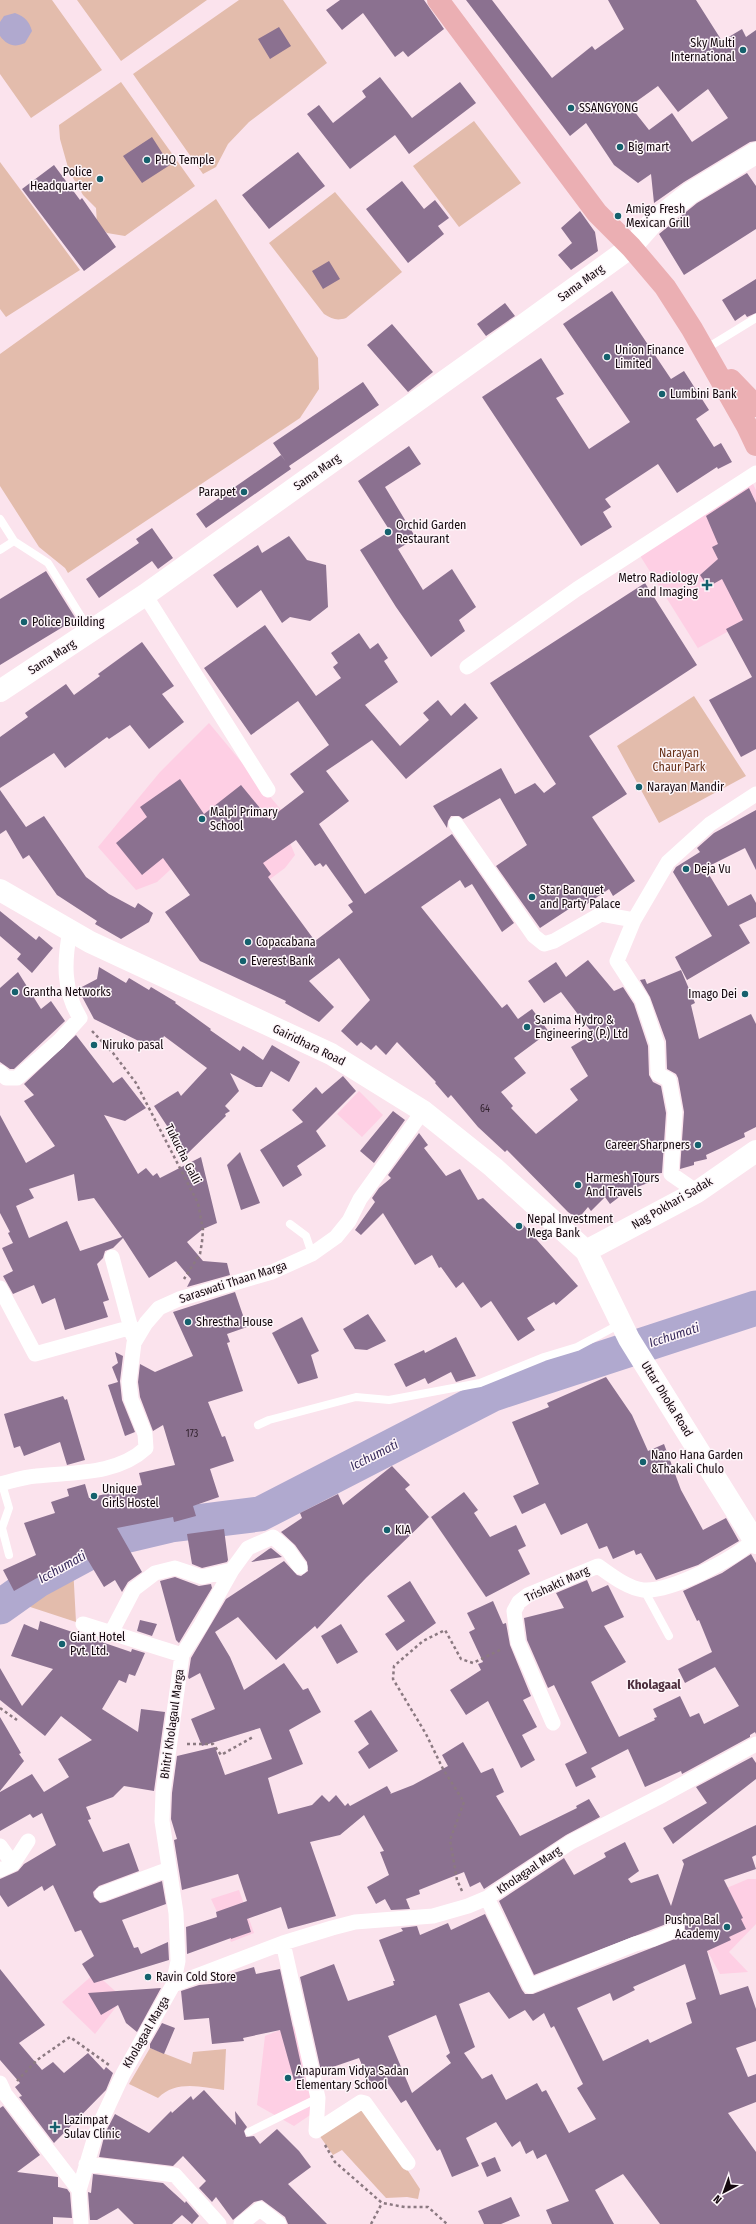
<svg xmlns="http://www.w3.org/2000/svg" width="756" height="2224" font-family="'Fira Sans Condensed',sans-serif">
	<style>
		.built { fill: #fecfe4 }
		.green { fill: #e3bcac }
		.water { fill: #b0a9cf }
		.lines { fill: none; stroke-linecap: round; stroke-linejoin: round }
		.river { stroke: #b0a9cf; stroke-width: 35 }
		.building { fill: #8b7190; fill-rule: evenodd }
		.path { stroke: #8b7981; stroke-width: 2.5; stroke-dasharray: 3 3; stroke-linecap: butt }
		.lane { stroke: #fff; stroke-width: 8 }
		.street { stroke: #fff; stroke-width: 15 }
		.secondary { stroke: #fff; stroke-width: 22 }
		.primary { stroke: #ebafb3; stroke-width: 22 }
		.poi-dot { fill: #15616d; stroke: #fdf5f9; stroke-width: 1.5 }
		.labels { text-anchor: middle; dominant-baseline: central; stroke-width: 3; stroke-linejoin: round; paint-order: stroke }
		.number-label { font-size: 10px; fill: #32222e }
		.poi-label { font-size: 12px; fill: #14080e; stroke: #fdf5f9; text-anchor: start }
		.street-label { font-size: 12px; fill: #14080e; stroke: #fdf5f9 }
		.park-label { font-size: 12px; fill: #673118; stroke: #fdf5f9 }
		.water-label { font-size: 13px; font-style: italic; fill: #382b5c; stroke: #fdf5f9 }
		.neighbourhood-label { font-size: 13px; font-weight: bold; fill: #4d2f3e; stroke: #fdf5f9 }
	</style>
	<rect width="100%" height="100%" fill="#fbe3ed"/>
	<!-- built -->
	<path class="built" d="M750,478L756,490V616L698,648L699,650L639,554Z
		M209,723L282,811L286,833L295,855L285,868L239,902L183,858L157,882L136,890L98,847L160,772Z
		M359,1091L383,1115L362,1137L337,1114Z
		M748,1879H756V1924L729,1952L748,1972L720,1974L708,1952L703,1930V1898Z
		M239,1890L254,1933L231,1942L211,1899Z
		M95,1973L123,1998L95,2034L62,2002Z
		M300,2026L322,2107L294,2126L257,2105L265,2036L287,2027Z"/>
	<!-- green -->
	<path class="green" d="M0,0H52L102,70L31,118L0,74Z
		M77,0H207L121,61Z
		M239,0H283L327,63L249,122L228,144L216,167L203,174L133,74Z
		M121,82L195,186L125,236L107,233L97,224L96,208L83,195L69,171L60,139L59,125Z
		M474,121L521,183L459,227L413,166Z
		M0,162L80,270L6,317L0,309Z
		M335,192L402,272L346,318C337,321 332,319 324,314L269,243Z
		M216,199L318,358L319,389L300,418L68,573L65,568L39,547L0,486V354Z
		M694,696L746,776L659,823L617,746Z
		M73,1566L76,1622L15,1602Z
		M150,2048L191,2064L193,2052L226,2049L224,2090C201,2087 176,2080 158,2098L129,2084Z
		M364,2104L420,2189L418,2199L407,2197L386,2198L342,2150L333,2155L319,2135Z"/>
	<!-- water -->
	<path class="water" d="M15,13C25,17 29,21 32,31L25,43C14,48 7,45 0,36V22L4,16Z"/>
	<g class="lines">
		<!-- river -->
		<path class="river" d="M0,1607L38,1580L116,1538L171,1525L260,1514L493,1394L756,1308"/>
	</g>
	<!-- building -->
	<path class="building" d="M340,0H424L444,29L408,57L403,51L395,57L363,13L342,30L326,10Z
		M466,0H492L552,78L592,46L595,50L624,29L608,0H696L722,41L742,29L746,37L756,30V141L750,142L684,182L654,203L651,174L638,183L614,165L586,123L570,136ZM658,86L678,112L708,89L728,118L692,142L672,113L649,130L630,106Z
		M279,27L291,46L270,59L258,39Z
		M380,77L412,118L460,82L476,103L409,154L395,135L350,169L307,114L319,105L333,123L366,97L362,91Z
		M152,137L170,165L142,183L123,156Z
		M298,152L325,186L269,229L242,195Z
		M54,165L80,200L82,198L116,247L84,271L22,189Z
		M747,173L756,186V229L684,275L659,234L697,203Z
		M402,181L424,209L435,200L449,218L438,226L444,234L408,263L366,209Z
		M580,211L595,232L598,251L571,270L558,255L572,243L561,228Z
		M329,261L340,279L323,289L312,271Z
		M756,279V313L747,317L745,314L735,321L722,300Z
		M612,291L671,379L684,371L709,410L696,419L714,447L721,443L732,462L718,469L717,467L677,493L658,464L605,499L611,507L603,512L612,527L581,546L482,397L541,358L564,394L556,398L589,449L630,422L563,324Z
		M505,303L515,316L486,336L477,324Z
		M392,324L433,372L408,392L367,345Z
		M363,382L379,405L289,466L291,469L206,528L196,514L281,455L286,462L273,443Z
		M409,446L421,464L385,487L416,538L398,549L423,590L452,569L476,607L459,620L465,631L431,657L396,607L360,550L390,531L358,481Z
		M749,488L756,503V749L741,757L709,700L752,677L726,629L743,620L722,579L708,587L700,575L718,559L712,547L718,544L706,516Z
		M152,528L173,558L158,569L152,561L99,598L86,579L139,543L136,539Z
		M289,536L307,560L326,565L328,607L310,621L290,617L282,623L261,590L237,608L213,575L258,545L262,553Z
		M46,571L76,619L0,665V599Z
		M645,583L697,665L589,736L627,794L592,817L635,881L613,896L609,889L584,906L581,901L540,928L496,866L527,845L500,798L463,819L459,816H451L448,821L447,828L433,806L501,768L515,794L535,783L544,793L556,784L490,683Z
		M265,625L316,696L341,678L333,667L338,663L331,653L359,633L370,649L378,643L388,658L384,661L398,682L365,705L400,746L429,720L423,713L438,700L451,716L465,703L478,718L406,779L372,740L326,771L349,801L319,824L365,894L452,834L514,923L502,932L472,884L465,888L460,880L421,907L502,1008L507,1004L518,1019L532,1009L549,1032L514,1058L526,1073L501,1092L513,1106L511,1108L536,1134L578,1100L570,1089L588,1076L571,1047L593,1034L561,992L544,1003L528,981L556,962L566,977L588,960L614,991L623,987L634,1004L648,1046L649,1075L653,1082L661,1086L666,1113L662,1173L650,1174L653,1181L627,1191L610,1204L605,1197L591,1211L588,1207L578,1219L568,1212L507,1150L505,1152L478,1127L451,1095L448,1098L435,1083L436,1082L397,1042L386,1055L376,1045L371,1050L361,1042L357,1046L341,1031L370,1000L339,958L309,981L334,1007L319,1022L285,1003L286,1001L200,961L165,912L190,895L163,858L142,875L116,843L147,817L140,807L180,779L204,814L241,785L269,819L304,792L290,774L329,745L298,701L251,735L204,668ZM296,840L315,866L320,863L323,867L326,864L353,902L348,905L353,912L315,941L268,877L271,874L263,863Z
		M142,642L174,686L162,694L184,722L149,749L130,725L109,739L107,737L65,768L54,753L0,788V737L28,717L25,713L66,684L74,695L100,676L98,674Z
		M0,790L26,827L44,816L86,877L109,894L135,908L138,903L153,913L149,922L121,939L95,924L97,921L57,895L29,855L23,859L6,830L0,834Z
		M756,810V870L745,848L705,868L728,906L751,894L756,903V917L739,925L750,943L687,980L675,957L712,936L673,872L676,867L700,852L697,848L714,833Z
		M0,911L36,940L39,936L53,948L32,973L17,959L21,954L0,936Z
		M99,967L126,983L129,978L149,990L151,987L176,1002L175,1003L211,1029L210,1030L240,1051L243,1046L263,1060L272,1045L300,1062L289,1082L271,1071L262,1087H256L230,1073L239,1091L225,1106L230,1111L225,1114L226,1116L186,1155L154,1106L178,1091L181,1096L207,1068L164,1036L157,1050L94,1019L78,989L97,979Z
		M681,970L695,1003L691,1005L699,1039L751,1014L756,1024V1127L744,1133L745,1137L706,1155L707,1159L694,1162V1165L680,1169L684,1112L678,1078L676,1074L667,1069L666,1041L650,997L640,980L645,979L647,984Z
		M18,972L41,1009L51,1001L65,1021L14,1069H10L0,1062V988Z
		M76,1035L113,1083L122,1077L146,1108L125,1121L104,1115L138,1174L146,1168L153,1176L157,1173L160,1178L201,1157L217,1223L203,1229L187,1242L203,1261L227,1263L230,1275L187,1287L191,1279L176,1261L149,1278L123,1238L113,1248L105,1251L103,1258L97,1264L109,1300L103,1302L108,1317L65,1330L55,1298L42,1304L34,1285L13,1294L3,1276L13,1271L2,1248L13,1243L8,1233L10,1232L0,1213V1115L26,1163L55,1146L24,1101L34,1095L24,1084ZM74,1174L78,1201L94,1198L122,1237L80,1251L67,1221L29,1238L16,1206L34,1198L29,1189Z
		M343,1076L356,1091L316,1131L326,1146L297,1166L302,1175L283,1187L260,1150L303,1122L292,1110L316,1087L322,1094Z
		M393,1111L405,1120L374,1163L360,1151Z
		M419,1133L428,1145L424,1148L446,1176L460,1169L478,1200L483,1198L514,1228L521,1222L578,1286L556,1305L554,1302L527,1318L535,1330L518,1341L491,1301L481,1308L463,1282L456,1288L441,1267L439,1268L432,1255L415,1265L383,1213L361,1235L355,1230L375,1202L372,1198L379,1188L391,1178L388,1175Z
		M240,1152L260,1203L241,1210L227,1165Z
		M235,1292L247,1327L227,1334L230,1342L227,1343L243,1391L208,1402L222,1437L225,1436L234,1461L210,1469L219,1497L193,1506L196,1516L174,1522L173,1517L117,1528L142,1572L128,1582L122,1592L115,1580L104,1587L83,1552L14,1591L3,1570L36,1555L24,1523L55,1513L51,1502L69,1496L67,1489L85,1484L89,1498L142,1485L139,1473L175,1465L163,1425L153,1431L140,1397L138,1382L140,1364L155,1372L193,1356L173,1312Z
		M368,1314L386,1341L367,1350L355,1349L343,1329Z
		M302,1317L319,1351L311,1355L318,1378L298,1384L272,1333Z
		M456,1337L476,1376L456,1382L451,1372L428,1384L425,1378L406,1387L394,1364L424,1350L425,1353Z
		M115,1352L123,1356L120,1381L122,1400L135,1432L125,1436L108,1385L118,1382L112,1367L118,1363Z
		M606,1377L632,1415L648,1451L664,1444L681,1490L703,1530L726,1518L739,1541L698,1565L656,1580L641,1553L636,1555L634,1550L613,1559L607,1546L599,1549L587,1523L561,1535L545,1503L522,1514L513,1496L539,1484L512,1422L549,1407L547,1403Z
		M63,1396L65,1400L67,1399L85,1460L67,1465L60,1442L24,1456L20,1446L14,1448L4,1414Z
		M392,1466L410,1485L405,1489L429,1517L366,1578L317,1629L315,1626L276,1660L238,1617L215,1632L230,1657L244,1690L284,1663L303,1690L308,1688L321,1712L289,1730L303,1764L268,1778L278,1814L312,1805L322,1795L329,1802L336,1795L345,1806L348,1803L350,1806L387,1786L391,1793L390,1794L413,1785L448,1766L442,1755L463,1742L481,1773L493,1768L504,1792L496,1796L520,1836L577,1808L576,1806L589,1799L600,1817L566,1835L484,1889L480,1882L470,1887L464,1872L419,1890L420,1894L406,1899L410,1909L391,1910L385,1899L376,1904L367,1887L389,1875L380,1852L384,1851L364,1815L340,1835L310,1842L336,1916L288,1929L281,1907L247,1919L251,1932L231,1939V1938L187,1954L186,1927L217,1917L216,1912L247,1901L238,1874L182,1890L174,1840L177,1839L171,1819L172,1793L177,1756L215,1747L225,1775L272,1759L260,1728L202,1746L191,1719L215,1709L200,1673L189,1679L188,1677L191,1658L226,1599L284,1561L297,1575L301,1576L308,1571L307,1562L295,1545L281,1532L302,1518L300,1513L338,1494L343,1505Z
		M464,1492L478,1510L474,1513L490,1537L516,1525L526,1546L518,1550L530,1574L486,1597L431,1517Z
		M224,1529L228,1560L227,1562L202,1568L192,1564L187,1534Z
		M271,1548L282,1557L251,1562L269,1549Z
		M751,1554L756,1563V1734L755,1732L750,1735V1737L682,1774L681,1771L645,1787L628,1749L591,1768L596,1777L576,1787L565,1764L587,1753L554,1685L548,1688L527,1640L524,1618L564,1608L556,1593L587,1580L592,1592L608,1585L624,1617L604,1626L626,1662L591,1682L619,1737L655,1720L654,1718L657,1717L653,1709L680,1696L690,1717L699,1713L704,1724L739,1706L715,1667L685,1683L678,1669L712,1652L699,1620L697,1621L683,1591L722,1573Z
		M175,1577L199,1586L211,1584L212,1588L179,1643L176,1640L160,1581Z
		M410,1581L436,1623L397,1651L385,1634L405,1621L387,1596Z
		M493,1601L503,1624L506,1623L510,1645L531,1696L523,1700L537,1727L522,1735L535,1760L521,1768L488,1701L466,1715L450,1690L481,1670L478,1664L483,1662L469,1632L475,1629L467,1613Z
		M140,1620L157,1624L152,1636L137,1631Z
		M40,1621L131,1652L132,1649L145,1653L135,1676L129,1674L126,1683L119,1680L102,1709L138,1732L141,1709L165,1712L154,1791L124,1786L113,1797L86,1807L91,1819L88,1820L103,1852L129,1843L139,1871L99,1886L93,1892L94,1897L100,1903L105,1902L162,1881L166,1904L122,1920L134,1948L138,1947L141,1954L168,1942L169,1960L94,1983L82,1964L94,1956L81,1930L75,1932L53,1885L44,1891L42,1886L8,1907L0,1895V1879L18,1871L24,1864L56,1845L42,1813L33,1818L30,1814L0,1831V1792L32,1774L44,1792L69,1777L58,1759L92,1740L61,1716L45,1736L0,1700V1668L22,1706L53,1669L11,1656L24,1624L38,1630Z
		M341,1624L358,1652L337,1664L321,1636Z
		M371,1710L398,1751L369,1769L358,1752L369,1744L354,1721Z
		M0,1717L21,1753L19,1754L24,1761L0,1791Z
		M752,1757L756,1763V1779L673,1844L663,1828L707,1803L696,1787Z
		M756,1825V1855L752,1857L756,1869L724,1880L743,1918L741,1919L746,1929L729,1937L731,1940L707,1951L720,1995L748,1986L756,2009V2041L736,2048L748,2077L756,2074V2102L728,2113L756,2152V2224H660L623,2174L595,2190L614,2224H552L546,2210L569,2201L546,2154L537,2159L533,2150L526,2154L520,2141L512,2147L496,2122L466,2138L479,2166L452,2177L440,2149L437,2151L406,2100L401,2103L385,2079L371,2086L359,2058L321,2071L300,1977L334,1964L348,2001L394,1985L393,1981H395L379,1940L403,1931L401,1928L417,1926L420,1935L448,1923L451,1930L485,1914L522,1990L525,1994H533L680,1937L684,1934L685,1926L682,1922L674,1921L534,1975L499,1901L564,1858L574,1875L606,1857L604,1853L625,1842L639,1871L628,1879L631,1883L658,1874L671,1906L684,1864L682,1860ZM685,1964L696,1999L686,2003L692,2023L650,2043L648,2039L603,2061L577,2008L610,1993L613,2001L635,1990L633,1987ZM489,1992L509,2019L525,2010L533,2021L544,2013L551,2028L554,2026L583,2084L577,2088L596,2119L569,2133L546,2090L542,2092L537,2083L506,2100L492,2074L482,2079L464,2053L475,2047L459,2004ZM436,2015L450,2053L446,2056L451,2063L412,2093L388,2036Z
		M254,1967L256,1974L280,1969L304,2078L294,2080L280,2030L243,2038L244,2041L212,2044L209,2018L184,2020L181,1991L199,1985L221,1983L220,1977Z
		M0,1969L45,2025L19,2043L42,2070L53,2062L64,2073L88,2053L104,2070L106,2067L113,2073L106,2090L54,2143L19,2097L22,2096L15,2087L20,2083L0,2060Z
		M161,1988L137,2032L126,2023L118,2005L101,2015L88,1993Z
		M162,2023L175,2028L164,2054L150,2048V2044Z
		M204,2090L236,2125L235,2111L247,2127L244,2131L246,2137L254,2136L260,2144L277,2129L299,2151L311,2167L288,2184L327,2224H288L285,2217L262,2200L254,2202L233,2220L216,2197L212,2202L199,2188L206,2181L183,2156L173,2166L99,2157L105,2133L115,2114L149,2133L171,2111L172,2113L191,2096L193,2100Z
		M3,2106L40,2155L17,2172L58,2177V2187L67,2189L70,2193L72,2218L53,2217V2224H0V2108Z
		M495,2157L501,2171L487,2177L481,2163Z
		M93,2174L163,2183L185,2203L186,2201L199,2216L192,2224L182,2215L172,2224H134L118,2208L97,2220H90L88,2192L91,2193Z
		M511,2197L520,2216L501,2224H484L478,2211Z"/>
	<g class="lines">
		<!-- path -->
		<path class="path" d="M92,1031L113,1053L136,1083L198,1203L203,1230L202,1242L200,1254L184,1279
			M0,1708L17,1720
			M187,1744H213L221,1755L253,1737
			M462,1891L457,1880L450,1840L464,1802L443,1769L426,1734L393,1679L394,1666L423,1641L445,1630L461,1659L473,1663L502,1649
			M17,2081L37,2060L70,2037L109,2065
			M325,2145L335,2162L382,2203L405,2207H428L447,2224
			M371,2224L382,2203"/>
		<!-- lane -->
		<path class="lane" d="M707,348L756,318
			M0,519L14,541L48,563L90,631
			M0,550L14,541
			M290,1224L306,1236L312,1254
			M258,1425L269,1420L356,1397L389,1400L480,1383L544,1357L577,1347L620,1324
			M2,1484L9,1508L2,1528L9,1555
			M644,1590L669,1636
			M249,2132L318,2098"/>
		<!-- street -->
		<path class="street" d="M145,595L268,790
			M467,667L577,589L756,473
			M456,824L534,936L544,944L554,941L601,914L634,920
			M0,1072L6,1078H17L59,1041L80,1018C63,991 64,961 70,931
			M697,1192L671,1174L675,1112L669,1080L658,1074L657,1044L642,1000L617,961L634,920L668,862L710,824L756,794
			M112,1257L133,1336
			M0,1288L35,1354L132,1327
			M0,1484C12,1481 24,1477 36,1476C73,1472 117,1475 146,1448L145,1434L131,1399L129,1382L134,1343L146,1323L159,1308L179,1299L272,1272L312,1254L336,1237L349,1221L360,1199L423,1111
			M83,1624L182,1655
			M111,1633L134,1589L155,1573L175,1568L202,1577L232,1570
			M553,1723L518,1642L514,1611L519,1602L528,1595L598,1566C611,1575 627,1588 643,1590C672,1592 734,1559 754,1540
			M0,1846L13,1864
			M0,1870L13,1864L28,1841
			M102,1894L169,1869
			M487,1898L530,1986L635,1944L653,1939L677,1929
			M283,1943L318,2098L316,2131L361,2102L365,2103L408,2163
			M173,1985L178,1961L176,1913L162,1821L163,1792L182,1655L201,1625L232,1570L248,1548L273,1537L288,1550L300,1567
			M0,2083L5,2094L79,2190
			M86,2164L175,2175L219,2224
			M81,2224L79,2190L97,2130L123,2074L173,1985L283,1943L332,1928L355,1922L433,1916L468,1906L487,1898L571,1842L663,1795L756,1744
			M241,2224L260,2209L279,2224"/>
		<!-- secondary -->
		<path class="secondary" d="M0,691L145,595L529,321L631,247L653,222L690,193L756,153
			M0,890L90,942L331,1054L423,1111L493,1167L586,1251L629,1339L756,1543
			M586,1251L697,1192L756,1151"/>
		<!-- primary -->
		<path class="primary" d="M438,0L597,213L631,247L665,287L692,329L747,426L756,445
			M731,380L756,406"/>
	</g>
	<!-- markers -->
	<g class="poi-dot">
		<circle cx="743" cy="50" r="4"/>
		<circle cx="571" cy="108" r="4"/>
		<circle cx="620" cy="147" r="4"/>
		<circle cx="147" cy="160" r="4"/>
		<circle cx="100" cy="179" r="4"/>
		<circle cx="618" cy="216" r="4"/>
		<circle cx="607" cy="357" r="4"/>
		<circle cx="662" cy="394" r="4"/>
		<circle cx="244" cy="492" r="4"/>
		<circle cx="388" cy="532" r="4"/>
		<path d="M705 579h4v4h4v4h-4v4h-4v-4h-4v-4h4z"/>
		<circle cx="24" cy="622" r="4"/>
		<circle cx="639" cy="787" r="4"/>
		<circle cx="202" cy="819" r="4"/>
		<circle cx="686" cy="869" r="4"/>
		<circle cx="532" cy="897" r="4"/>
		<circle cx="248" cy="942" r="4"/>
		<circle cx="243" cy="961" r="4"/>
		<circle cx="15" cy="992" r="4"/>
		<circle cx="745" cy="994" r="4"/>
		<circle cx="527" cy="1027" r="4"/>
		<circle cx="94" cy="1045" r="4"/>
		<circle cx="698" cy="1145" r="4"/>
		<circle cx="578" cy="1185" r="4"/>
		<circle cx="519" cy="1226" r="4"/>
		<circle cx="188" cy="1322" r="4"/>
		<circle cx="643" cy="1462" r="4"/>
		<circle cx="94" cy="1496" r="4"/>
		<circle cx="387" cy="1530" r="4"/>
		<circle cx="62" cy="1644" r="4"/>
		<circle cx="727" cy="1927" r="4"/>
		<circle cx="148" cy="1977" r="4"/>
		<circle cx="288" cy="2078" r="4"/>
		<path d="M53 2121h4v4h4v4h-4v4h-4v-4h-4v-4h4z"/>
	</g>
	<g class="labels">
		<!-- number labels -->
		<g class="number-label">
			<text x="485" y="1109">64</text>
			<text x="192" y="1434">173</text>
		</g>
		<!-- poi labels -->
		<g class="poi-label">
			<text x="735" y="43" text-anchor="end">Sky Multi<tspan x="735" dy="14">International</tspan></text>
			<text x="579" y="108">SSANGYONG</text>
			<text x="628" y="147">Big mart</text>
			<text x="155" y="160">PHQ Temple</text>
			<text x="92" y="172" text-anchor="end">Police<tspan x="92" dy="14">Headquarter</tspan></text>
			<text x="626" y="209">Amigo Fresh<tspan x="626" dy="14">Mexican Grill</tspan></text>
			<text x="615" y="350">Union Finance<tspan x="615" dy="14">Limited</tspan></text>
			<text x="670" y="394">Lumbini Bank</text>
			<text x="236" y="492" text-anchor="end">Parapet</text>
			<text x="396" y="525">Orchid Garden<tspan x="396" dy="14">Restaurant</tspan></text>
			<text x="698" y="578" text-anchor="end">Metro Radiology<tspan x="698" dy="14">and Imaging</tspan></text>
			<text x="32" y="622">Police Building</text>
			<text x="647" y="787">Narayan Mandir</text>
			<text x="210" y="812">Malpi Primary<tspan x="210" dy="14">School</tspan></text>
			<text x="694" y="869">Deja Vu</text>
			<text x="540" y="890">Star Banquet<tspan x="540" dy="14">and Party Palace</tspan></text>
			<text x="256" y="942">Copacabana</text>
			<text x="251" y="961">Everest Bank</text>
			<text x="23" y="992">Grantha Networks</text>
			<text x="737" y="994" text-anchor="end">Imago Dei</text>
			<text x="535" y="1020">Sanima Hydro &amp;<tspan x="535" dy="14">Engineering (P.) Ltd</tspan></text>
			<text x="102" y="1045">Niruko pasal</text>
			<text x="690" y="1145" text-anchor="end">Career Sharpners</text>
			<text x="586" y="1178">Harmesh Tours<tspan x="586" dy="14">And Travels</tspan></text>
			<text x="527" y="1219">Nepal Investment<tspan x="527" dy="14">Mega Bank</tspan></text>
			<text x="196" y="1322">Shrestha House</text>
			<text x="651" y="1455">Nano Hana Garden<tspan x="651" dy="14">&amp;Thakali Chulo</tspan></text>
			<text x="102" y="1489">Unique<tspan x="102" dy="14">Girls Hostel</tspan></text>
			<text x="395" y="1530">KIA</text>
			<text x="70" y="1637">Giant Hotel<tspan x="70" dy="14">Pvt. Ltd.</tspan></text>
			<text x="719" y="1920" text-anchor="end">Pushpa Bal<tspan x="719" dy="14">Academy</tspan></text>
			<text x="156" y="1977">Ravin Cold Store</text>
			<text x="296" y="2071">Anapuram Vidya Sadan<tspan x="296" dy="14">Elementary School</tspan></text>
			<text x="64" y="2120">Lazimpat<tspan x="64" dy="14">Sulav Clinic</tspan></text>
		</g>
		<!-- street labels -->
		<g class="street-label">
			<text transform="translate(581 283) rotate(-36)">Sama Marg</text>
			<text transform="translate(317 472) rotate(-35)">Sama Marg</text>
			<text transform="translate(52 657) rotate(-33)">Sama Marg</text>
			<text transform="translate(309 1045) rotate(26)">Gairidhara Road</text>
			<text transform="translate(183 1154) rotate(63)">Tukucha Galli</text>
			<text transform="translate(672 1203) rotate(-30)">Nag Pokhari Sadak</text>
			<text transform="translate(233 1282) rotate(-18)">Saraswati Thaan Marga</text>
			<text transform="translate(667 1399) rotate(58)">Uttar Dhoka Road</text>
			<text transform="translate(557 1584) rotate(-25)">Trishakti Marg</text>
			<text transform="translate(172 1724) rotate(-82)">Bhitri Kholagaul Marga</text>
			<text transform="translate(529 1870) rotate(-34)">Kholagaal Marg</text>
			<text transform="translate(146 2032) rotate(-60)">Kholagaal Marga</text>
		</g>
		<!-- park labels -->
		<g class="park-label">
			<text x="679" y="753">Narayan<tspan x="679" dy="14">Chaur Park</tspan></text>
		</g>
		<!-- water labels -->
		<g class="water-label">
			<text transform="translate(674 1335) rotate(-18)">Icchumati</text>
			<text transform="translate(374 1455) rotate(-27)">Icchumati</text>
			<text transform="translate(62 1567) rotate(-29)">Icchumati</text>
		</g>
		<!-- neighbourhood labels -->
		<g class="neighbourhood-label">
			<text x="654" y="1684">Kholagaal</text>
		</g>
	</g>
	<!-- north arrow -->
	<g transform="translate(724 2192) rotate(221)" stroke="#fdf5f9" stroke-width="3" paint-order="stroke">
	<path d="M0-3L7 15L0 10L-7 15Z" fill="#14080e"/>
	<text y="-6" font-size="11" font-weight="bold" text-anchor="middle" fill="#14080e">N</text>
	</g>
</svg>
